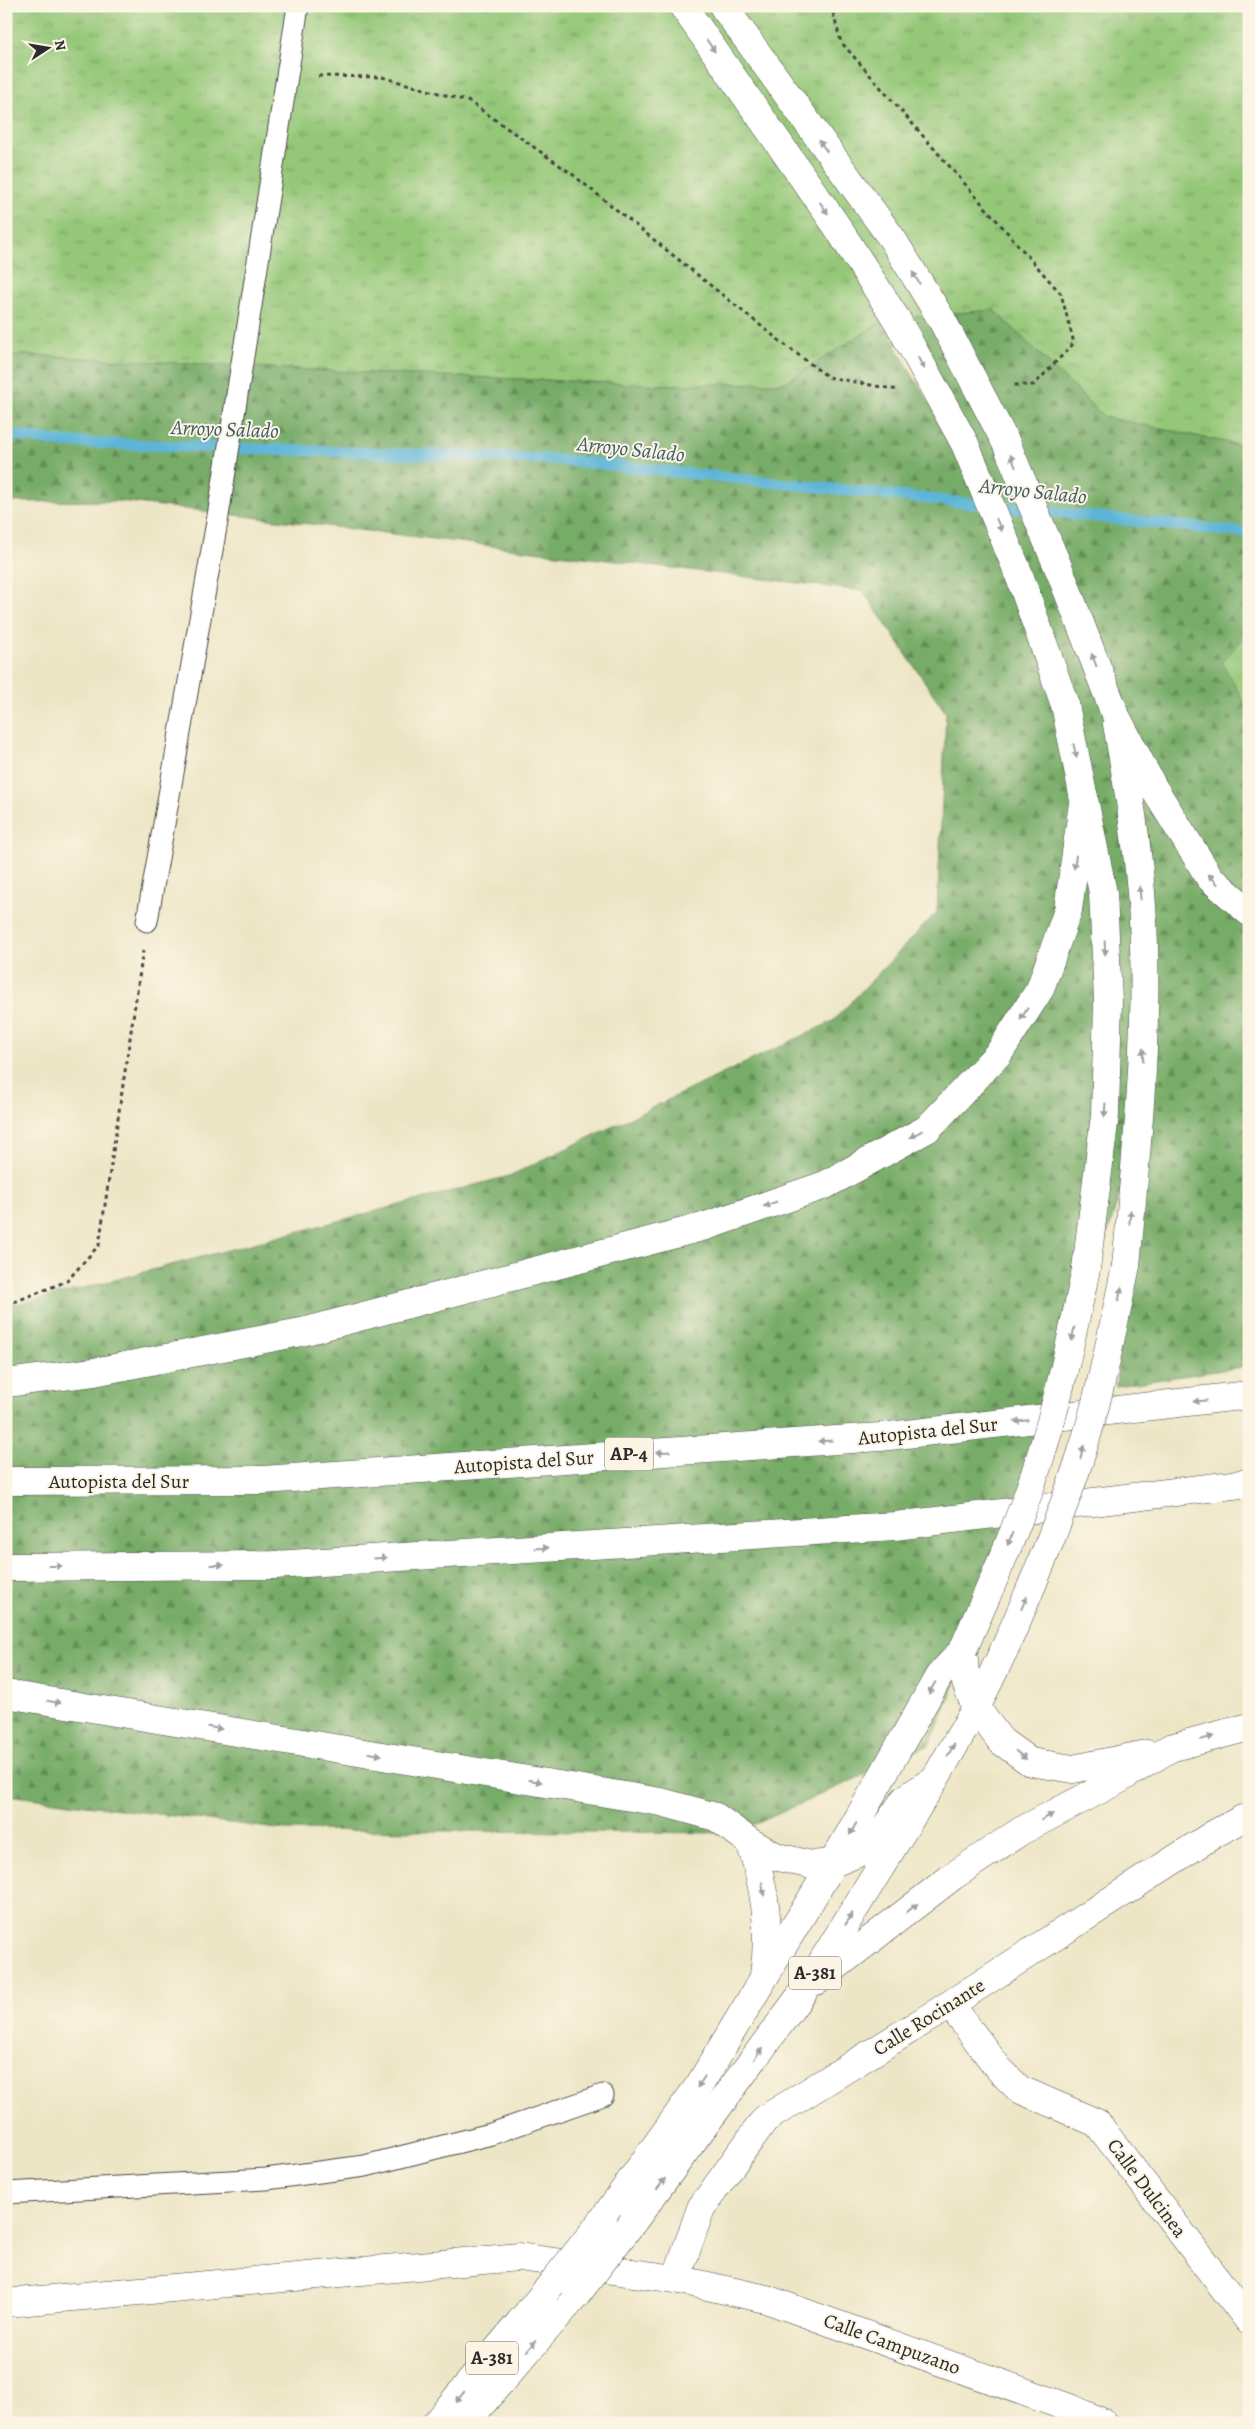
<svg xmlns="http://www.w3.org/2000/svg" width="1255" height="2429" font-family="Alegreya,serif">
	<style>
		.grass { fill: url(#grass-tufts); stroke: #607952 }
		.forest { fill: url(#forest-firs); stroke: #516c4a }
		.green { fill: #94c778; stroke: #607952 }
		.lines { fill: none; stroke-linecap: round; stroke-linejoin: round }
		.stream { stroke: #5bb5d8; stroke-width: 11 }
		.lane-casing { stroke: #484742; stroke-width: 23 }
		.street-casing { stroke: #484742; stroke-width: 29 }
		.secondary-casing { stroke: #484742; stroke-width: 29 }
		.highway-casing { stroke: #484742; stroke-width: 29 }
		.path { stroke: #484742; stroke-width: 3; stroke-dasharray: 4 4; stroke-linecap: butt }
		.lane { stroke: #fff; stroke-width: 21 }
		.street { stroke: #fff; stroke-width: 28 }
		.secondary { stroke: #fff; stroke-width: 28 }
		.highway { stroke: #fff; stroke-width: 28 }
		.secondary-bridge-casing { stroke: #484742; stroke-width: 29; stroke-linecap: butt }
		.highway-bridge-casing { stroke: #484742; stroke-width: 29; stroke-linecap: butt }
		.secondary-bridge { stroke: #fff; stroke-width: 28 }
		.highway-bridge { stroke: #fff; stroke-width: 28 }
		.oneway { fill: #a0a0a0 }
		.labels { text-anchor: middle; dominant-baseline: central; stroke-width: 4; stroke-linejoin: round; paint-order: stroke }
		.shield { fill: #fcf5e5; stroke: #6a6863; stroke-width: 1 }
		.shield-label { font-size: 19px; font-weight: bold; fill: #2b2b2b }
		.street-label { font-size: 20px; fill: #2b2b2b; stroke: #fcf5e5 }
		.water-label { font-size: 21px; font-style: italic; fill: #3c5b68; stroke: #fcf5e5 }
	</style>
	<defs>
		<pattern id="grass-tufts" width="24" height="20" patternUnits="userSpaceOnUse" patternTransform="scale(1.25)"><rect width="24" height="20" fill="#94c778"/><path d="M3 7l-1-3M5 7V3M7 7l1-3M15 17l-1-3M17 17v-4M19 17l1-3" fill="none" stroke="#79a263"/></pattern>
		<pattern id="forest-firs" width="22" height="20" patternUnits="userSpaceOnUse" patternTransform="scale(1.25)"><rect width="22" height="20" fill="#77ac68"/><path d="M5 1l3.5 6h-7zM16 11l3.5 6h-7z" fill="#628c56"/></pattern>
	</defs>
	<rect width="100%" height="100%" fill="#fcf5e5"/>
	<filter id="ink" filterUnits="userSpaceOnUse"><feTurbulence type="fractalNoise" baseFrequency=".02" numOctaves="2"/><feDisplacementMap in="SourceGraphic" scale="10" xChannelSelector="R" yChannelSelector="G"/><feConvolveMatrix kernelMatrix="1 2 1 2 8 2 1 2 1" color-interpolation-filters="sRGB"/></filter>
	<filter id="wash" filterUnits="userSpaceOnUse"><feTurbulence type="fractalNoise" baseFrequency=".0096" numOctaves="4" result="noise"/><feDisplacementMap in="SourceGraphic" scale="20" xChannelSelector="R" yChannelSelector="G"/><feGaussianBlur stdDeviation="1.12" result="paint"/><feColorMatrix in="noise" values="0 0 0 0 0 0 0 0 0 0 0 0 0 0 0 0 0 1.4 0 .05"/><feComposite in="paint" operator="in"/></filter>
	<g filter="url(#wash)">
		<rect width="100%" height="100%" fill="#ede6c6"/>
		<!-- grass -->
		<path class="grass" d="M6,6H1249V447L1104,417L994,310L785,383L664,385L368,373L6,354Z"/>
		<!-- forest -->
		<path class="forest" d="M994,310L1104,417L1249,447V632L1223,662L1249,711V1366L1116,1386L1135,1141L1028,1505L930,1745L736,1833L286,1830L6,1795V1306L57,1295L509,1176L833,1021L937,912L946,713L863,591L120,501L6,502V354L368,373L664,385L784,383L881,322L990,505L915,316Z"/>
		<!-- green -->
		<path class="green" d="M1249,632V711L1222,662Z"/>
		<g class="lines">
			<!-- stream -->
			<path class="stream" d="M6,434L61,442L552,459L1249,533"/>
		</g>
	</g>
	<g filter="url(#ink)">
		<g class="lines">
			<!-- lane casing -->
			<g class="lane-casing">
				<path id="lane" d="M147,921L218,516L298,6
					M6,2193L266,2179L365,2166L491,2134L603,2095"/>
			</g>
			<!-- street casing -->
			<g class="street-casing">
				<path id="street" d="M950,2004L999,2069L1019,2089L1097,2123L1249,2321
					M676,2279L701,2208L765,2119L941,2010L1214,1834L1242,1819L1249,1818"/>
			</g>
			<!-- secondary casing -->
			<g class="secondary-casing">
				<path id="secondary" d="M683,6L836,225L897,320
					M723,6L893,240L942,320
					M1065,705L1103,893L1108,1001L1105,1115L1086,1269
					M1117,724C1130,797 1142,870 1144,945C1147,1052 1136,1159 1126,1266
					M976,1708L1005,1648
					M6,2303L519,2257L676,2279L766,2299L1072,2409L1104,2423"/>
			</g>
			<!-- highway casing -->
			<g class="highway-casing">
				<path id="highway" d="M1116,716L1153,787L1210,878L1249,912
					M6,1383L94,1372L306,1331L706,1226L825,1185L927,1129L999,1053L1040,989L1068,910L1084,796
					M6,1481L263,1480L880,1437L1249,1395
					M6,1567L274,1565L895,1526L1249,1483
					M963,1650L966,1683L976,1708L1001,1741L1030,1762L1073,1769L1147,1754
					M6,1694L661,1802L716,1817L750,1842L775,1856L811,1865L833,1863L858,1853L880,1835L905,1799L935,1779
					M750,1842C765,1887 771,1928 764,1975
					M817,1981L953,1876L1021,1831L1120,1779L1170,1748L1249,1727
					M602,2221L700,2084L833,1863L939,1676L963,1650
					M632,2223L804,1991L935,1779L976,1708
					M436,2423L546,2291
					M465,2423L577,2294"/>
			</g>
			<!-- path -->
			<path class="path" d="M831,6L841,42L1061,294L1074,343L1034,385H1014
				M318,76L382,77L470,102L572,174L776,338L828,377L898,390
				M6,1303L17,1301L67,1281L99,1245L143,951"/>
			<!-- lane -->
			<use href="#lane" class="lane"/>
			<!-- street -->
			<use href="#street" class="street"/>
			<!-- secondary -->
			<use href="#secondary" class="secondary"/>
			<!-- highway -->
			<use href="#highway" class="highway"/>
			<!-- secondary-bridge casing -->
			<g class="secondary-bridge-casing">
				<path id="secondary-bridge" d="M897,320L965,444L1018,572L1065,705
					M942,320L1007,445L1061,574L1112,706
					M1005,1648C1032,1586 1058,1525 1079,1461C1100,1398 1112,1331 1126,1266
					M963,1650C989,1589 1018,1528 1038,1464C1059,1400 1072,1335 1086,1269"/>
			</g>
			<!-- highway-bridge casing -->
			<g class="highway-bridge-casing">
				<path id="highway-bridge" d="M546,2291L602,2221
					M577,2294L632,2223"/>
			</g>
			<!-- secondary-bridge -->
			<use href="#secondary-bridge" class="secondary-bridge"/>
			<!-- highway-bridge -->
			<use href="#highway-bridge" class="highway-bridge"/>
		</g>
		<!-- one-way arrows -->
		<defs><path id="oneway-solid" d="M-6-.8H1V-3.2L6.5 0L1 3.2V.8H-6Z" transform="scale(1.25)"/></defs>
		<g class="oneway">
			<use href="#oneway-solid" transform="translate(711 46) rotate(55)"/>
			<use href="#oneway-solid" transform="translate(823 146) rotate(-126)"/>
			<use href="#oneway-solid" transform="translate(824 208) rotate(55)"/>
			<use href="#oneway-solid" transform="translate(916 278) rotate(-122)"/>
			<use href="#oneway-solid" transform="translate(921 363) rotate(61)"/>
			<use href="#oneway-solid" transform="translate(1013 461) rotate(-113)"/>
			<use href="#oneway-solid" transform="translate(999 525) rotate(67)"/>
			<use href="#oneway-solid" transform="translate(1094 660) rotate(-111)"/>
			<use href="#oneway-solid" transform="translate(1075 751) rotate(78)"/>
			<use href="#oneway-solid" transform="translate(1075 862) rotate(98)"/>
			<use href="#oneway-solid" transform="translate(1213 879) rotate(-133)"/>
			<use href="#oneway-solid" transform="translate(1140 893) rotate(-94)"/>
			<use href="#oneway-solid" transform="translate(1105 948) rotate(87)"/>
			<use href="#oneway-solid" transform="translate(1024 1014) rotate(122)"/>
			<use href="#oneway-solid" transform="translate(1143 1055) rotate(-89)"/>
			<use href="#oneway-solid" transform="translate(1105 1110) rotate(93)"/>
			<use href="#oneway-solid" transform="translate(916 1134) rotate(151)"/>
			<use href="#oneway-solid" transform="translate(770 1204) rotate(161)"/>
			<use href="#oneway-solid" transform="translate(1130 1217) rotate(-85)"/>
			<use href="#oneway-solid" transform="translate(1120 1294) rotate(-78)"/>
			<use href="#oneway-solid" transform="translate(1073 1334) rotate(101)"/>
			<use href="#oneway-solid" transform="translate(1200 1401) rotate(174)"/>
			<use href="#oneway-solid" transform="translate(1021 1421) rotate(174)"/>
			<use href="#oneway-solid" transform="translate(825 1441) rotate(176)"/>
			<use href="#oneway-solid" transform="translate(663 1452) rotate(176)"/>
			<use href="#oneway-solid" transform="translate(1082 1452) rotate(-75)"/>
			<use href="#oneway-solid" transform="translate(1010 1539) rotate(111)"/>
			<use href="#oneway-solid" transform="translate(542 1548) rotate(-4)"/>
			<use href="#oneway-solid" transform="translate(380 1558) rotate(-4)"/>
			<use href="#oneway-solid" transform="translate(217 1565)"/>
			<use href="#oneway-solid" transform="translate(55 1566)"/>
			<use href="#oneway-solid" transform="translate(1024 1603) rotate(-66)"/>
			<use href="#oneway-solid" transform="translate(932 1688) rotate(119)"/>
			<use href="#oneway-solid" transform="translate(54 1702) rotate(9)"/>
			<use href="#oneway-solid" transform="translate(215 1728) rotate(9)"/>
			<use href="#oneway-solid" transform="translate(1207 1738) rotate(-15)"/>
			<use href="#oneway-solid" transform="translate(951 1750) rotate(-60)"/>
			<use href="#oneway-solid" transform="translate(375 1754) rotate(9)"/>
			<use href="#oneway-solid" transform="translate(1021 1755) rotate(37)"/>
			<use href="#oneway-solid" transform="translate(535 1781) rotate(9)"/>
			<use href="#oneway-solid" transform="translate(1047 1817) rotate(-28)"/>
			<use href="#oneway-solid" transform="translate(853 1829) rotate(119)"/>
			<use href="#oneway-solid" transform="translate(763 1889) rotate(82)"/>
			<use href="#oneway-solid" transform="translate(912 1908) rotate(-38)"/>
			<use href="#oneway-solid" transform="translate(849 1919) rotate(-58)"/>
			<use href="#oneway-solid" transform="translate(758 2054) rotate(-53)"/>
			<use href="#oneway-solid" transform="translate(701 2082) rotate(123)"/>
			<use href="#oneway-solid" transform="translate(661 2184) rotate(-53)"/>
			<use href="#oneway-solid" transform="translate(531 2346) rotate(-49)"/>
			<use href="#oneway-solid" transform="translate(460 2397) rotate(129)"/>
		</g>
	</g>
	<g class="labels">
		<!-- shield labels -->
		<g class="shield">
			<rect x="605" y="1437.5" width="48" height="33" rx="4"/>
			<rect x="789" y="1956.5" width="52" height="33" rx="4"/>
			<rect x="466" y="2341.5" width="52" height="33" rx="4"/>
		</g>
		<g class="shield-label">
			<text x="629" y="1454">AP-4</text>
			<text x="815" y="1973">A-381</text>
			<text x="492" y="2358">A-381</text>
		</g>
		<!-- street labels -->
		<g class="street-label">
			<text transform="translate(928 1431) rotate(-6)">Autopista del Sur</text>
			<text transform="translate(524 1462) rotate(-4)">Autopista del Sur</text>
			<text x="119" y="1481">Autopista del Sur</text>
			<text transform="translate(929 2017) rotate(-32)">Calle Rocinante</text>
			<text transform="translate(1147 2188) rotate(53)">Calle Dulcinea</text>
			<text transform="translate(892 2344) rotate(20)">Calle Campuzano</text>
		</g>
		<!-- water labels -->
		<g class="water-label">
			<text transform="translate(225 429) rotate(2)">Arroyo Salado</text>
			<text transform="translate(631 449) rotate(6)">Arroyo Salado</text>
			<text transform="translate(1033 491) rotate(6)">Arroyo Salado</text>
		</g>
	</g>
	<!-- margin -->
	<rect width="1255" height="2429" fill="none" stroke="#fcf5e5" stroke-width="25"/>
	<!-- north arrow -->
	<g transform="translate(48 48) rotate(78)" stroke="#fcf5e5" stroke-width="4" paint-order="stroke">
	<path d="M0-4L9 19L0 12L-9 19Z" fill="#2b2b2b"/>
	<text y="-8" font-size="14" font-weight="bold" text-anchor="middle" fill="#2b2b2b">N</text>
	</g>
</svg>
